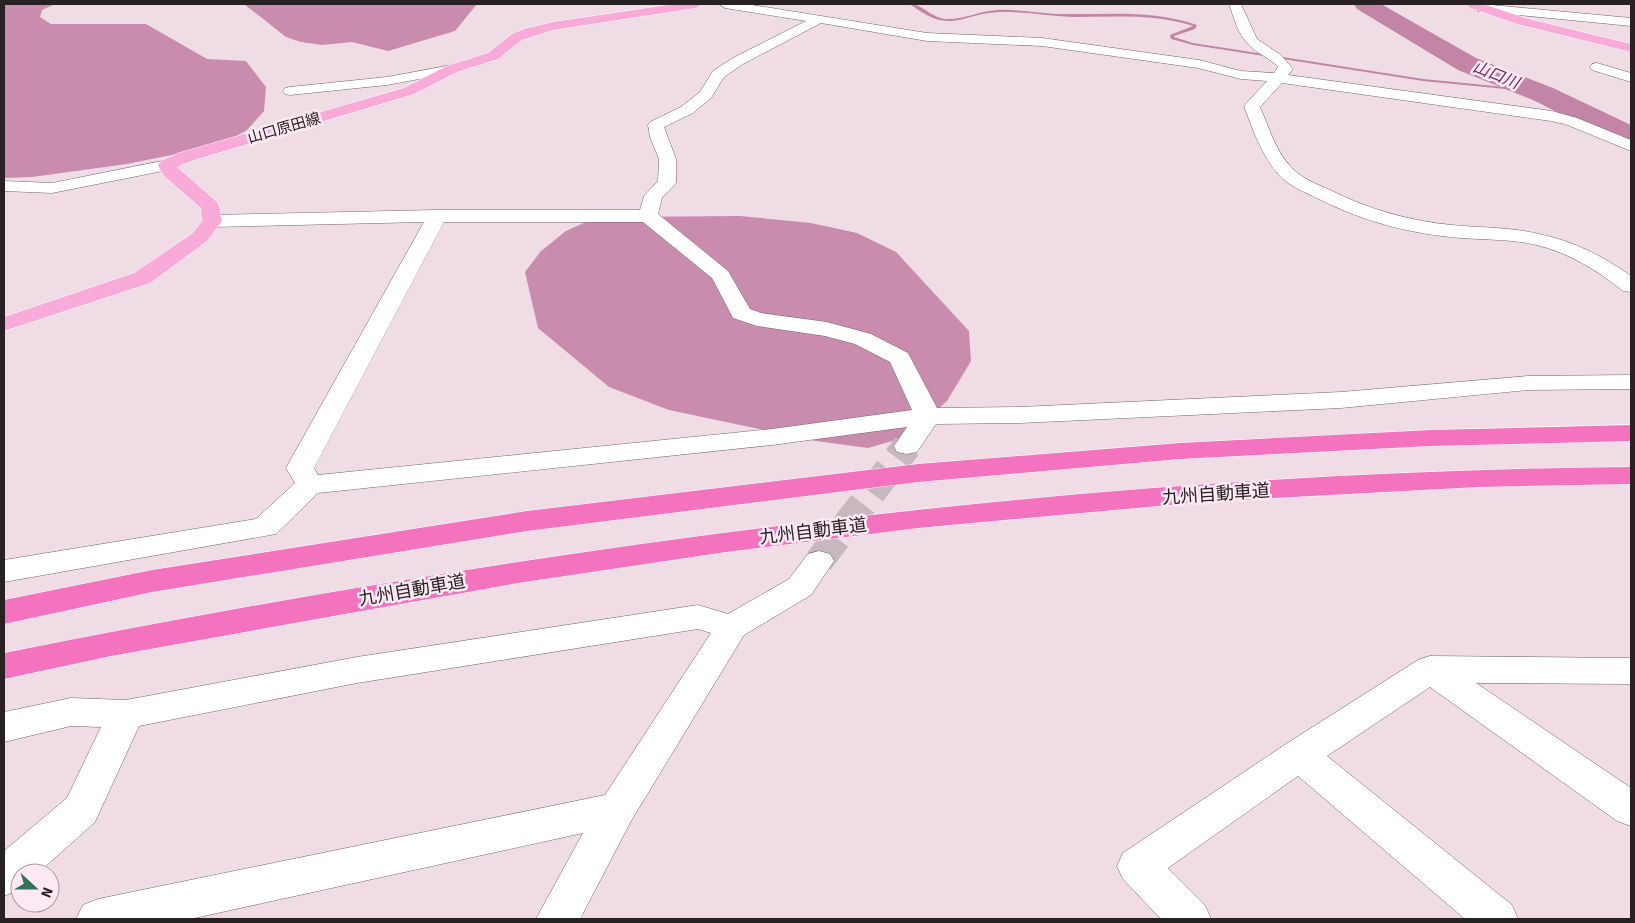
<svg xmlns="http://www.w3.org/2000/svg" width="1635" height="923" font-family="Signika,'Noto Sans JP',sans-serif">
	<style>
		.forest { fill: #ca8cad }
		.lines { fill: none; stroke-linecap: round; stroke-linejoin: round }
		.stream { fill: #c385a6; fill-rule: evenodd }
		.river { fill: #c385a6; fill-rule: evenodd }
		.minor-tunnel { stroke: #c7b7be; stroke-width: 29; stroke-dasharray: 29 14; stroke-linecap: butt }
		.minor-casing { stroke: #73636b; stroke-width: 1 }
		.major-casing { stroke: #fff; stroke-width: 1 }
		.highway-casing { stroke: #fff; stroke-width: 1 }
		.minor { fill: #fff; fill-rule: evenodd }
		.major { fill: #f8abd8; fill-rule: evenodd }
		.highway { fill: #f473be; fill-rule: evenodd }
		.labels { text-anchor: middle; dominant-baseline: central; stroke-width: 5; stroke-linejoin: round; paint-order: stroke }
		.far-street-label { font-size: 15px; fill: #282124; stroke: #fde9f3 }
		.far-water-label { font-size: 16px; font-style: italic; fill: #6f2552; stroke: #fde9f3 }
		.street-label { font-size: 18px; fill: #282124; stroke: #fde9f3 }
	</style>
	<rect width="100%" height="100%" fill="#efdce5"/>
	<!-- forest -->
	<path class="forest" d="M4,4H55L42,10L40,17L51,24H146L207,59L246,61L266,87L264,111L247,130L221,145L127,164L32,177L4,178Z
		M244,4H477L455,31L388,51L352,42L322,45L301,42L286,37Z
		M740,216L811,223L857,233L896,252L969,331L971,361L947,401L906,437L868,448L816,441L669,410L609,387L538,328L525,272L541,251L566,231L586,222L610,217Z"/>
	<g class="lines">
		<!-- stream -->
		<path class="stream" d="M910,4C921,3 932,19 948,19C965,19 980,11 997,10C1017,9 1037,13 1057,14C1104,15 1152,9 1197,25L1195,29L1174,36V37L1193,43L1423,79L1536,90L1538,91L1536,92L1423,81L1193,45L1171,39L1170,35L1193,26C1154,13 1113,17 1072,17C1049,16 1027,12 1004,12C960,12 953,37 910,4Z"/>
		<!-- river -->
		<path class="river" d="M1354,4H1381L1476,58L1553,88L1631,125V146L1620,144L1533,100L1458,70L1357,9Z"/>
		<!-- minor-tunnel -->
		<path class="minor-tunnel" d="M819,561L907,446"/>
		<!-- minor casing -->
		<g class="minor-casing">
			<path id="minor" d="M719,4H746L927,33L1042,38L1199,60L1241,71L1274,73L1278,67C1270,58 1258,54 1250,46C1238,35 1234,18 1229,4H1241L1257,39L1281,55L1293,69L1288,75L1552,111L1577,118L1631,140V151L1565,124L1551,121L1282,83L1260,107C1269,127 1275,150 1291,167C1301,178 1316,184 1330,190C1368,209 1409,221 1452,225C1481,228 1511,227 1539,234C1573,241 1603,256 1631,276V292L1623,291C1597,270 1569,253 1537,245C1512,239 1486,240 1461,238C1412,234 1364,222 1319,199C1305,192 1288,186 1278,174C1261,154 1253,130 1244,106L1267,81L1241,79L1198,68L1042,46L927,41L821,23L743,64L724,77L711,98L693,113L664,127L676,159V183L662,198L658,214L728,271L750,309L761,313L827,322L871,334L908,353L937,408L1020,407L1341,392L1528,376L1631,375V389L1528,390L1341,408L1020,423L936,424L917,452L907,454L897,452L894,446L907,427L772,445L318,493L276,534L4,582V560L256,519L295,483L286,468L424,222L212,227L205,225L202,221L205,217L212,215L437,210H640L644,196L658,181L659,159L650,137L648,125L650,122L681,107L700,92L713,71L733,58L806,21L725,8ZM444,222H643L712,278L733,318L757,326L825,336L855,344L890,362L912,410L772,429L318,475L314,468Z
				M1481,4L1631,18V26L1477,11L1475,8L1477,5Z
				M1597,63L1631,73V82L1592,70L1590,67L1592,64Z
				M452,65L457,66L459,69L457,72L387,85L290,95L285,94L283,91L285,88L290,87L387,77Z
				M167,160L173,161L176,165L173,169L52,193L4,191V181L52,183Z
				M819,551L830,554L834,561L811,595L744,635L631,821L580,919H536L583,833L190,919H76L83,905L98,899L605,795L711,633L698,629L357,683L139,726L95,822L38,873H20V889L4,896V851L67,798L101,727L71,726L4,742V712L71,698L126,700L357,657L698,605L728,614L789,579L808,554Z
				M1430,656L1631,658V684L1476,683L1631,788V826L1617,821L1430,687L1327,756L1512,905L1518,919H1465L1298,776L1168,868L1205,905L1211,919H1161L1123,879L1117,866L1123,853L1286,744L1418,660Z"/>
		</g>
		<!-- major casing -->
		<g class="major-casing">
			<path id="major" d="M674,4H702L696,8L553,30L522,40L498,59L457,72L414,94L191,161L177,167L217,202L219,206L222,221L207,241L150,283L4,331V317L134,273L193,233L202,221L201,208L164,176L158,165L161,161L179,153L404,88L447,66L488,53L512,34L524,29L553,22Z
				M1466,4H1483L1525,18L1631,44V52L1517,24L1468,7Z"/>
		</g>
		<!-- highway casing -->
		<g class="highway-casing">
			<path id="highway" d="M1631,425V441L1431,446L1180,459L918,482L527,531L152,592L4,624V600L152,570L527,511L918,464L1180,443L1431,430Z
				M1631,467V484L1478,487L1202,502L918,528L726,552L518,583L111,656L4,679V653C540,546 1084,472 1631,467Z"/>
		</g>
		<!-- minor -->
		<use href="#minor" class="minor"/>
		<!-- major -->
		<use href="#major" class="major"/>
		<!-- highway -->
		<use href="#highway" class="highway"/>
	</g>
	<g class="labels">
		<!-- far-street labels -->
		<g class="far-street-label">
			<text transform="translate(284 128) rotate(-16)">山口原田線</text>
		</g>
		<!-- far-water labels -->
		<g class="far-water-label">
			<text transform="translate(1496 75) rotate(22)">山口川</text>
		</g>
		<!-- street labels -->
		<g class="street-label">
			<text transform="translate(1216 494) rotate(-4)">九州自動車道</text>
			<text transform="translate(813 531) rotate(-7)">九州自動車道</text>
			<text transform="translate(412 590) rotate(-10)">九州自動車道</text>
		</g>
	</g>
	<!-- border -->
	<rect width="1635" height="923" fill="none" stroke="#282124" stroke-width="10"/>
	<!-- north arrow -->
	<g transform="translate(35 888) rotate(111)"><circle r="24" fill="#fde9f3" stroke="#a899a0"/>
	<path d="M0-4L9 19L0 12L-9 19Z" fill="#36705a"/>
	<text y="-8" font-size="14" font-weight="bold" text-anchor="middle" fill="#282124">N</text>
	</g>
</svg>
